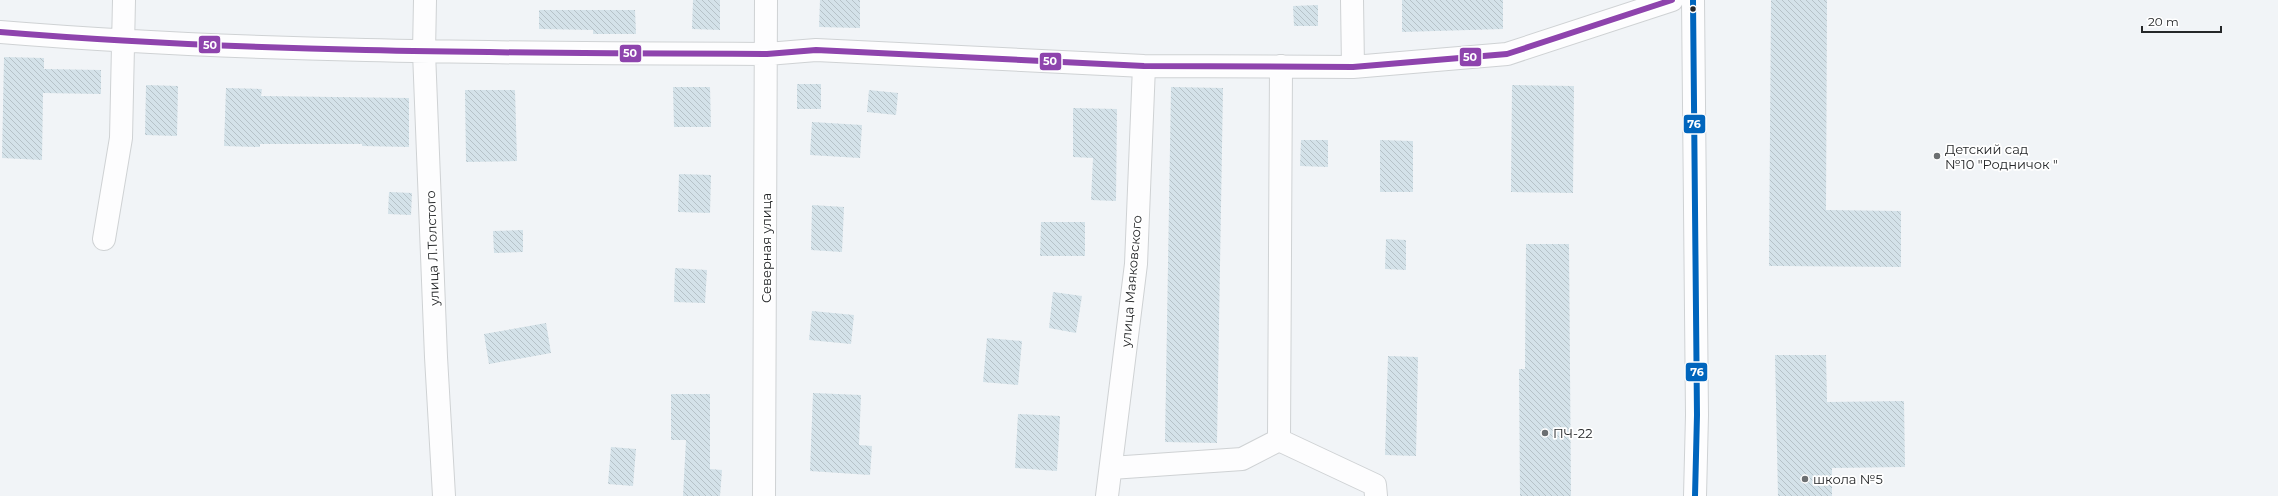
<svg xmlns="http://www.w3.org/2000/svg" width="2278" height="496" font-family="Montserrat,sans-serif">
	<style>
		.building { fill: url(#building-back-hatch) }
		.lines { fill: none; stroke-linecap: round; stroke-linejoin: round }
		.minor-casing { stroke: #cfd2d4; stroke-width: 24 }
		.minor { stroke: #fdfdfe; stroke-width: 22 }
		.bus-1-casing { stroke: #fff; stroke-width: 9 }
		.bus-2-casing { stroke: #fff; stroke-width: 9 }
		.bus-1 { stroke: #0065bd; stroke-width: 6 }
		.bus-2 { stroke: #8e44ad; stroke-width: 6 }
		.bus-dot { fill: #252729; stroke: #fff; stroke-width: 1.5 }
		.poi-dot { fill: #6c6f71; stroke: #fff; stroke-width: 1.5 }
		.labels { text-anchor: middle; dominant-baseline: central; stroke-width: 3.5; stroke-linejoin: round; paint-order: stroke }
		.poi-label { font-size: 13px; fill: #252729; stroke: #fff; text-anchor: start }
		.street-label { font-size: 13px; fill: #252729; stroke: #fff }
		.line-badge { stroke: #fff; stroke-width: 1.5 }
		.badge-label { font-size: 11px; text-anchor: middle; font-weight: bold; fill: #fff }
	</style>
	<defs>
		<pattern id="building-back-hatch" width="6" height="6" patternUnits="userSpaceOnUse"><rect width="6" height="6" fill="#d4e2e9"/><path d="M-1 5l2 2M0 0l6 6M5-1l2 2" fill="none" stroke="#b6c2c8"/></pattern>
	</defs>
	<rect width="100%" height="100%" fill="#f1f4f7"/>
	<!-- building -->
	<path class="building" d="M693,0H720V30L692,29Z
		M820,0H860V28L819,27Z
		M1402,0H1503V29L1402,32Z
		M1771,0H1827L1826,210L1901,211V267L1769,266Z
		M1318,5V26H1294L1293,6Z
		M539,10H635L636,34H593V30L539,29Z
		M4,57L44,58V69L101,70V94L43,93L42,160L2,158Z
		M797,84H821V109H797Z
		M146,85L178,86L177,136L145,135Z
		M1512,85L1574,86L1573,193L1511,192Z
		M673,87H710L711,127H674Z
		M1171,87L1223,88L1217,443L1165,442Z
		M226,88L262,89L261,96L409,98V147L362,146V144H260V147L224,146Z
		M465,90H515L517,161L466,162Z
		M869,90L898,93L896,115L867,112Z
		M1073,108L1117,109L1116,201L1091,200L1093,158L1073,157Z
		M812,122L862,125L860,158L810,155Z
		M1301,140H1328V167L1300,166Z
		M1380,140L1413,141V192H1380Z
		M679,174L711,175L710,213L678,212Z
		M389,192L412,193L411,215L388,214Z
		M812,205L844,207L842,252L811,250Z
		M1041,222H1085V256H1040Z
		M523,230V252L494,253L493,231Z
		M1386,239L1406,240V270L1385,269Z
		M1526,244H1569L1571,496H1520L1519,369H1525Z
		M675,268L707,270L705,303L674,302Z
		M1053,292L1082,296L1076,333L1049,328Z
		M812,311L854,315L851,344L809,340Z
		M546,323L551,353L489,364L484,334Z
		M987,338L1022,341L1018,385L983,382Z
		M1775,355H1826L1827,402L1904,401L1905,467L1832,468V496H1778Z
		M1388,356L1418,357L1416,456L1385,455Z
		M813,393L861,395L859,445L872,446L870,475L810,471Z
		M671,394H710V469L722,470L720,496H683L686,440H671Z
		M1018,414L1060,416L1057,471L1015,468Z
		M611,447L636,449L633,486L608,484Z"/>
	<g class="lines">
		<!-- minor casing -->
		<g class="minor-casing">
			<path id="minor" d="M425,0L424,52L436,357L444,496
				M1352,0L1353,67
				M1693,0L1697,415L1695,496
				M0,32C255,53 511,53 767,54L816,50L1144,66L1353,67L1507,54L1672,0
				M1281,66L1279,440L1375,485L1376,496
				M104,239L121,138L124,0
				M1111,468L1242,459L1279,440
				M764,496L766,0
				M1107,496L1136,264L1144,66"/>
		</g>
		<!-- minor -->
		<use href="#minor" class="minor"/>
		<!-- bus-1 casing -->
		<g class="bus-1-casing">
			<path id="bus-1" d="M1693,0L1697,415L1695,496"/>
		</g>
		<!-- bus-2 casing -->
		<g class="bus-2-casing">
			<path id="bus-2" d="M0,32C255,53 511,53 767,54L816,50L1144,66L1353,67L1507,54L1672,0"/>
		</g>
		<!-- bus-1 -->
		<use href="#bus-1" class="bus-1"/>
		<!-- bus-2 -->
		<use href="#bus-2" class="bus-2"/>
	</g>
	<!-- markers -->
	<circle class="bus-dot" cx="1693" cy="9" r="3.5"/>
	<g class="poi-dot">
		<circle cx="1937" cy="156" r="4"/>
		<circle cx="1545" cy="433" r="4"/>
		<circle cx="1805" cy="479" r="4"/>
	</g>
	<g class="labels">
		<!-- poi labels -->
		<g class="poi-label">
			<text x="1945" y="149">Детский сад<tspan x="1945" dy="15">№10 "Родничок "</tspan></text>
			<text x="1553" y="433">ПЧ-22</text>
			<text x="1813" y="479">школа №5</text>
		</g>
		<!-- street labels -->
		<g class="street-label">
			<text transform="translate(432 248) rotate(-92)">улица Л.Толстого</text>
			<text transform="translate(766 248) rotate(-90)">Северная улица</text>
			<text transform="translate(1131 281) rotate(-85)">улица Маяковского</text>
		</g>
	</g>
	<g class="line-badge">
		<rect x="198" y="35" width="23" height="19" rx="4" fill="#8e44ad"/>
		<rect x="619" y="44" width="23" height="19" rx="4" fill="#8e44ad"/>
		<rect x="1459" y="47" width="23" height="20" rx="4" fill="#8e44ad"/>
		<rect x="1039" y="52" width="23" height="19" rx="4" fill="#8e44ad"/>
		<rect x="1683" y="114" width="23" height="20" rx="4" fill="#0065bd"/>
		<rect x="1685" y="362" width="23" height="20" rx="4" fill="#0065bd"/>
	</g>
	<g class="badge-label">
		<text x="210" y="49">50</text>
		<text x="630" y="57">50</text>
		<text x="1470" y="61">50</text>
		<text x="1050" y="65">50</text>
		<text x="1694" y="128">76</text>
		<text x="1697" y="376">76</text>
	</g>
	<!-- scale -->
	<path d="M2142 26v6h79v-6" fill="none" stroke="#252729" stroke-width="2"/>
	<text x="2148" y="26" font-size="12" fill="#252729" stroke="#ffffff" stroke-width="3" paint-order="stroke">20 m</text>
</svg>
